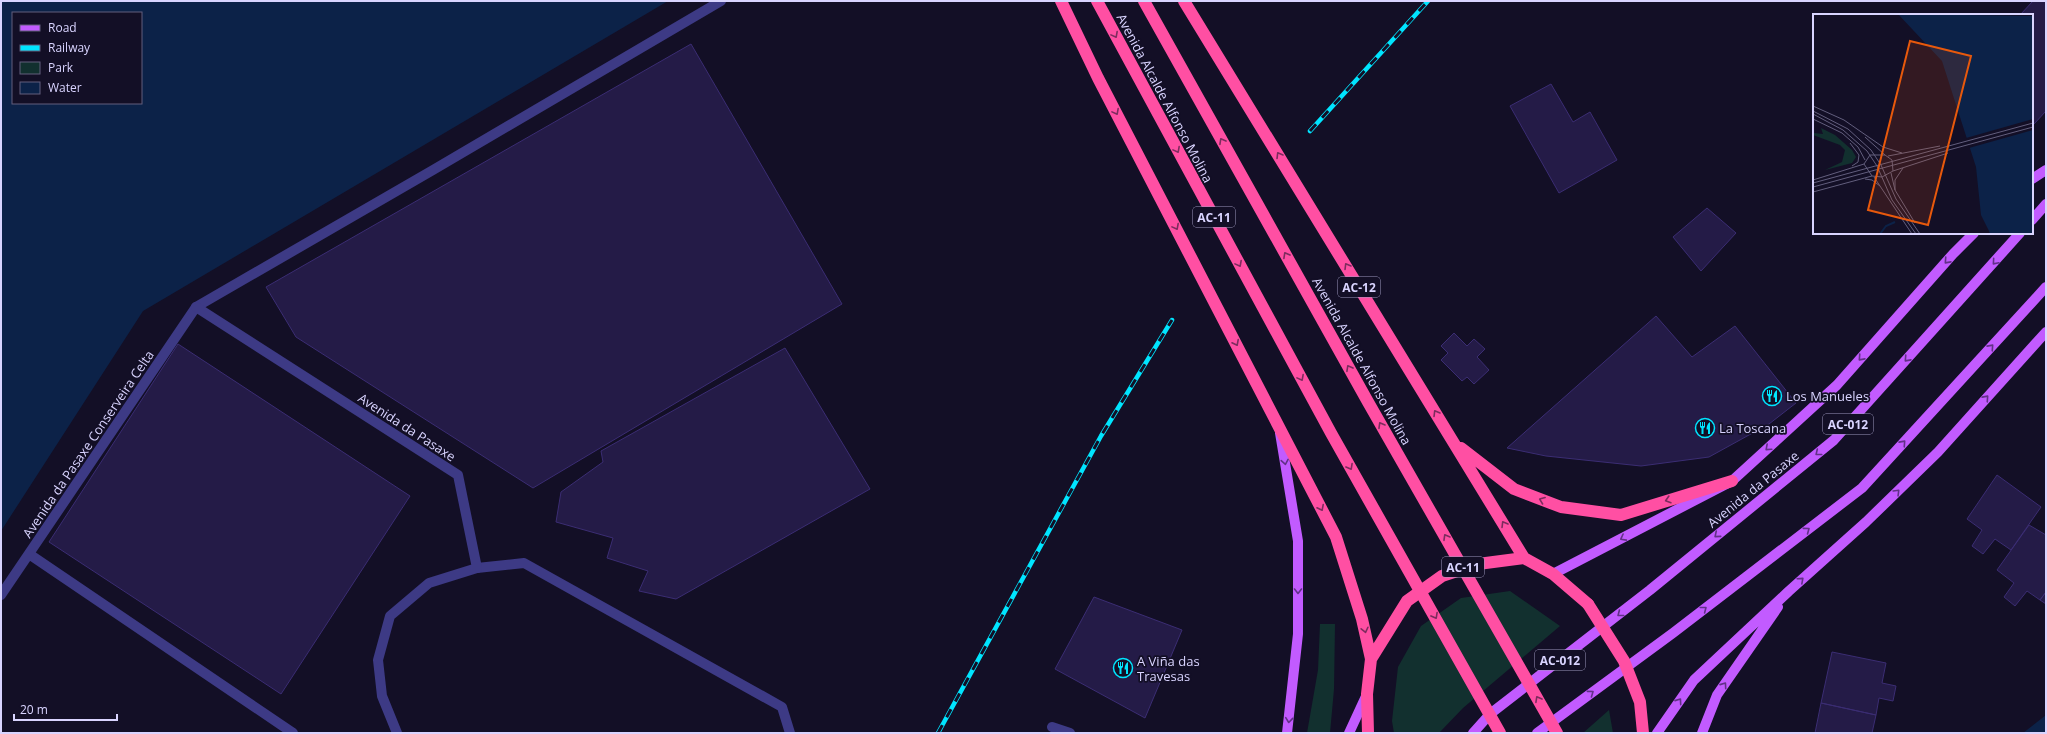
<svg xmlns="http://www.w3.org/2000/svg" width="2047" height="734" font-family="'Open Sans',sans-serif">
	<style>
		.green { fill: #12302f }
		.water { fill: #0c2248; fill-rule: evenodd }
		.building { fill: #241b47; stroke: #3b2d73 }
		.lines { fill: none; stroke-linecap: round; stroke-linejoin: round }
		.lane { stroke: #3d3a85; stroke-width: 10 }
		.street { stroke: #3d3a85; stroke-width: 10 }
		.primary { stroke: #c25bff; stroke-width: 10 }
		.highway { stroke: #ff4fa3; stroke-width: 12 }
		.rail-casing { stroke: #00e5ff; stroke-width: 4.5 }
		.rail { stroke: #130f26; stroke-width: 3; stroke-dasharray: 9; stroke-linecap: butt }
		.highway-bridge { stroke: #ff4fa3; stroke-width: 12 }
		.oneway { stroke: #7d2c5e }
		.oneway2 { stroke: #623188 }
		.labels { text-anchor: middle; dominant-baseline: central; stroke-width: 3.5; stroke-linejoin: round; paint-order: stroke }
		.shield { fill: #130f26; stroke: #9e99be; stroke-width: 1 }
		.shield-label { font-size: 12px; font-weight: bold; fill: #d9d4ff }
		.street-label { font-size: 13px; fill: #d9d4ff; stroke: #130f26 }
		.poi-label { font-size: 13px; fill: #d9d4ff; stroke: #130f26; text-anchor: start }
		.inset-river { fill: none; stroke: #0c2248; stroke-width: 2 }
		.inset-road { fill: none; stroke: #625e7d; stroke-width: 1 }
		.view { fill: #e8590c; fill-opacity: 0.15; stroke: #e8590c; stroke-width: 2 }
		.inset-edge { fill: none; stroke: #d9d4ff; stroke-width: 2 }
	</style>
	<rect width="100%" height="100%" fill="#130f26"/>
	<!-- green -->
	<path class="green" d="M1510,591L1560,626L1463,708L1439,733H1394L1392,721L1398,667L1421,626L1461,598Z
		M1320,624H1335L1334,689L1330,733H1307L1318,670Z
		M1609,710L1613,733H1583Z"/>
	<!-- water -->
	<path class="water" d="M1,1H668L143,311L1,531ZM13,13H141V103H13Z
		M2046,715V733H2023Z"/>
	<!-- building -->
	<path class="building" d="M2033,1H2046V111L2034,124L2032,121V15H2020Z
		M691,44L842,304L533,488L296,337L266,287Z
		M1551,84L1573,122L1590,112L1617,160L1559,193L1510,106Z
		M1707,208L1736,233L1701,271L1673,237Z
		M1656,316L1692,357L1735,326L1796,403L1769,424L1709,457L1641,466L1546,456L1507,448Z
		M1454,333L1467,346L1474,339L1485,349L1477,357L1489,370L1474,384L1467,377L1462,381L1441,360L1448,353L1441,346Z
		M178,344L410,496L281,694L49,542Z
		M785,348L870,489L676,599L639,591L648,571L607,558L613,538L556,522L561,492L603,462L601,451Z
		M1997,475L2041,507L2011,550L1995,539L1983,554L1972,546L1982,530L1967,519Z
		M2029,525L2046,535V592L2040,600L2027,591L2015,606L2004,597L2014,583L1997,570Z
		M2046,592V604L2040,600Z
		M1094,597L1182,630L1145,718L1055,669Z
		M1832,652L1886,663L1882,683L1896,686L1893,701L1879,698L1876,715L1821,703Z
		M1821,703L1876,715L1872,733H1815Z"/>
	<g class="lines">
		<!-- lane -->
		<path class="lane" d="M29,554L293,733
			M477,568L524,563L782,707L790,733
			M1,595L196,307L433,170L721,1
			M1052,727L1070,733"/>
		<!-- street -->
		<path class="street" d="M196,307L458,475L477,568L429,583L390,616L378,660L382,696L397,733"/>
		<!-- primary -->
		<path class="primary" d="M2032,179L2046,170
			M2032,220L2046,204
			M1280,433L1298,541V634L1287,733
			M1553,574L1732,481L1837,385L1953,254L1974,233
			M1349,733L1367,694
			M1473,733L1490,714L1650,590L1834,440L2020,233
			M1537,733L1673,633L1862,488L2046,287
			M1657,733L1694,680L1789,591L1866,522L1938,452L2046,332
			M1702,733L1717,695L1778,607"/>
		<!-- highway -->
		<path class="highway" d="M1061,1L1098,78L1336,537L1362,619L1371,659
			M1184,1L1524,558L1553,574L1588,604
			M1461,448L1514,489L1561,507L1621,515L1732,481
			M1368,733L1367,694L1371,659L1407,601L1442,576L1478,564L1524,558"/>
		<!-- rail casing -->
		<g class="rail-casing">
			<path id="rail" d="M1310,131L1428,1
				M938,733L1101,436L1172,320"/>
		</g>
		<!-- rail -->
		<use href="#rail" class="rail"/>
		<!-- highway-bridge -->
		<path class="highway-bridge" d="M1097,1L1331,433L1500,733
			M1144,1L1368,402L1557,733
			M1588,604L1624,661L1640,702L1643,733"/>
	</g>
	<!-- one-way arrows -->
	<defs><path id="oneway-chevron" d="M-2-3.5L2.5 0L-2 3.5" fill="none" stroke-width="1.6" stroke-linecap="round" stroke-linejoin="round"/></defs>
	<g class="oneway">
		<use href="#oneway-chevron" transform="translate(1115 35) rotate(62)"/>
		<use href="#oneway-chevron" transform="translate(1116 112) rotate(62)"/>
		<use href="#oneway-chevron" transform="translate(1222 141) rotate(-119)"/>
		<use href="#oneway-chevron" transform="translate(1177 150) rotate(62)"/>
		<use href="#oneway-chevron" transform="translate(1279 155) rotate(-121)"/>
		<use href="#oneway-chevron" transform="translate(1176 227) rotate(62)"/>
		<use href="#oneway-chevron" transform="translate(1286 255) rotate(-119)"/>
		<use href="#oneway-chevron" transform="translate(1239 264) rotate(62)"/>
		<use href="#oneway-chevron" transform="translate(1347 266) rotate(-121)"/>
		<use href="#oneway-chevron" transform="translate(1236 343) rotate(63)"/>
		<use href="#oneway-chevron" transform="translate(1349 368) rotate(-119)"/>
		<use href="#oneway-chevron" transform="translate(1301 378) rotate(62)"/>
		<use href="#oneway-chevron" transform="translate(1436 413) rotate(-121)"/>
		<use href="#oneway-chevron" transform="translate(1381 425) rotate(-120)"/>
		<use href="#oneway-chevron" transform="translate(1350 467) rotate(61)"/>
		<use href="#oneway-chevron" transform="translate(1542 500) rotate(-159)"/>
		<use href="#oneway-chevron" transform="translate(1668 500) rotate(163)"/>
		<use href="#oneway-chevron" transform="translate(1321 508) rotate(63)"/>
		<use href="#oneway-chevron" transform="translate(1504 524) rotate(-121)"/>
		<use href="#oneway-chevron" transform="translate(1446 537) rotate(-120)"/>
		<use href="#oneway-chevron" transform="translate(1435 616) rotate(61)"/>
		<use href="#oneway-chevron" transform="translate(1365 630) rotate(77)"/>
		<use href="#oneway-chevron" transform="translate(1538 699) rotate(-119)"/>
	</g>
	<g class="oneway2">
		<use href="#oneway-chevron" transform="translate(1947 261) rotate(132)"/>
		<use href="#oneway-chevron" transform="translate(1995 262) rotate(131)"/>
		<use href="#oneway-chevron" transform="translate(1991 347) rotate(-48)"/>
		<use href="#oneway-chevron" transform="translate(1861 358) rotate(132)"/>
		<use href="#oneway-chevron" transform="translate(1907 359) rotate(132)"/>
		<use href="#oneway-chevron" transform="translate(1986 398) rotate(-48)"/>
		<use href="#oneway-chevron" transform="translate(1903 443) rotate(-48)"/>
		<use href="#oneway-chevron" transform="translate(1768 448) rotate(138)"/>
		<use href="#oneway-chevron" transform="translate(1818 453) rotate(141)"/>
		<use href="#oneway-chevron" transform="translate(1285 462) rotate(80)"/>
		<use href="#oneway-chevron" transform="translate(1897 492) rotate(-45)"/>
		<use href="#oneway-chevron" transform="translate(1807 530) rotate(-37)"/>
		<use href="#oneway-chevron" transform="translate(1717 535) rotate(140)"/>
		<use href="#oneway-chevron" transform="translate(1623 538) rotate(152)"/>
		<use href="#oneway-chevron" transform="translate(1801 580) rotate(-42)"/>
		<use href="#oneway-chevron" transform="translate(1298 591) rotate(90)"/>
		<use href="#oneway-chevron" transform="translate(1704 609) rotate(-38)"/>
		<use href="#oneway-chevron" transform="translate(1620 614) rotate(142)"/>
		<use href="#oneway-chevron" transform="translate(1724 685) rotate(-55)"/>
		<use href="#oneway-chevron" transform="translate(1591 693) rotate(-36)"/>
		<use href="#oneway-chevron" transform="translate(1679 701) rotate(-55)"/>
		<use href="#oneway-chevron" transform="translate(1289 720) rotate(96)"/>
	</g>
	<!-- icons -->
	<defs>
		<g id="restaurant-ring" transform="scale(1)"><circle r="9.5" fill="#130f26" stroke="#00e5ff" stroke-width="1.5"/><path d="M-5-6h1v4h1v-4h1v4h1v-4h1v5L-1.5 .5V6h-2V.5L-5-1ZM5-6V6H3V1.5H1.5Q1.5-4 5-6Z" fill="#00e5ff"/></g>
	</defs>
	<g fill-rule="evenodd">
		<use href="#restaurant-ring" x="1772" y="396"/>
		<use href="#restaurant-ring" x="1705" y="428"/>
		<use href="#restaurant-ring" x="1123" y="668"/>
	</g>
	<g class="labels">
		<!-- shield labels -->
		<g class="shield">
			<rect x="1193" y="207" width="42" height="20" rx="3"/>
			<rect x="1338" y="277" width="42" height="20" rx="3"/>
			<rect x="1823" y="414" width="50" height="20" rx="3"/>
			<rect x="1442" y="557" width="42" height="20" rx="3"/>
			<rect x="1535" y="650" width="50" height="20" rx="3"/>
		</g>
		<g class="shield-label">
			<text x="1214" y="217">AC-11</text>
			<text x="1359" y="287">AC-12</text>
			<text x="1848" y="424">AC-012</text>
			<text x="1463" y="567">AC-11</text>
			<text x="1560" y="660">AC-012</text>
		</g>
		<!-- street labels -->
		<g class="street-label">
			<text transform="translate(1165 98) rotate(62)">Avenida Alcalde Alfonso Molina</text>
			<text transform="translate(1362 361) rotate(61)">Avenida Alcalde Alfonso Molina</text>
			<text transform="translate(407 427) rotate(33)">Avenida da Pasaxe</text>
			<text transform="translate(88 444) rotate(-56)">Avenida da Pasaxe Conserveira Celta</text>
			<text transform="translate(1753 489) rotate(-39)">Avenida da Pasaxe</text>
		</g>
		<!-- poi labels -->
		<g class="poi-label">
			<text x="1786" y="396">Los Manueles</text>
			<text x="1719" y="428">La Toscana</text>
			<text x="1137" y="661">A Viña das<tspan x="1137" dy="15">Travesas</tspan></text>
		</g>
	</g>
	<!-- overview -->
	<g transform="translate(1813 14)">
		<rect width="220" height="220" fill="#130f26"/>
		<path d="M8,114L22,121L39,136L43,143L39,149L12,156L29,148L32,136L27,131L0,121L1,119L10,120Z" fill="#12302f"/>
		<path d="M85,0L220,2V220H177L176,217L168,201L163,153L129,47Z" fill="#0c2248"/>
		<path d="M220,105V116L156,134L153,124Z" fill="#130f26"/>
		<path class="inset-river" d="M67,220L73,212L82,208"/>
		<path class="inset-road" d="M0,92L31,106L70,133L89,139M0,97L35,115L58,136L68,151L83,185L107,220M0,100L30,116L54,137L64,152L79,186L103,220M0,105L29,119L45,133L52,146M52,123L72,141M37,129L46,141L45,148L39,152M75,142L127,132M80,157L79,146L72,141H57L51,150L59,162L69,163L80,157L135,139M78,159L82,176L102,209M61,163L99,220M52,165L59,166L67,172M0,166L51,150M0,169L220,109M0,173L220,113M82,176V166L90,154M0,178L59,162"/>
		<path class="view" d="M97,27L158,42L115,211L55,196Z"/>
		<rect width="220" height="220" class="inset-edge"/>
	</g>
	<!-- border -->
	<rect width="2047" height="734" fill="none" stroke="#d9d4ff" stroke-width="4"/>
	<!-- legend -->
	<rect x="12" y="12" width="130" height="92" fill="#130f26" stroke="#625e7d"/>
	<rect x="20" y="25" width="20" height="6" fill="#c25bff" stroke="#625e7d"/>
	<text x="48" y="32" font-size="12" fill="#d9d4ff">Road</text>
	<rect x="20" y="45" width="20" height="6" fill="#00e5ff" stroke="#625e7d"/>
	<text x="48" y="52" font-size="12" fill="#d9d4ff">Railway</text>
	<rect x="20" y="62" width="20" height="12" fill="#12302f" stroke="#625e7d"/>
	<text x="48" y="72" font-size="12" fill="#d9d4ff">Park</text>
	<rect x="20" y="82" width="20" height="12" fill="#0c2248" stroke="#625e7d"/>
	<text x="48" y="92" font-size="12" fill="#d9d4ff">Water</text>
	<!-- scale -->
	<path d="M14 714v6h103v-6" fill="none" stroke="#d9d4ff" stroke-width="2"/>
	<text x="20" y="714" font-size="12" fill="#d9d4ff" stroke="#130f26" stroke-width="3" paint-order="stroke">20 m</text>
</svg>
